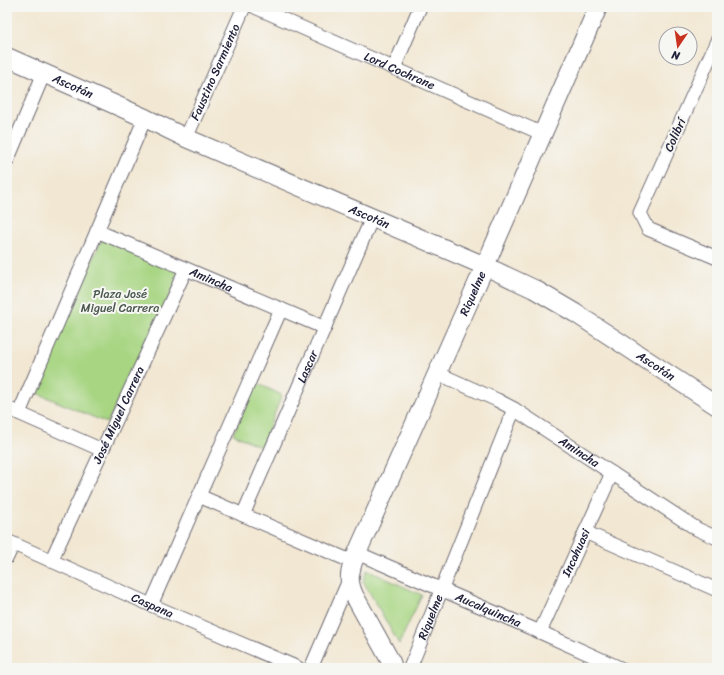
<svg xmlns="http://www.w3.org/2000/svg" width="724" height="675" font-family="Sriracha,sans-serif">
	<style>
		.green { fill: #a7d582; stroke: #647c5e }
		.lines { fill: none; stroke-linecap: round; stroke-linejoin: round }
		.street-casing { stroke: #6b6770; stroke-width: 15 }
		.secondary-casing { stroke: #6b6770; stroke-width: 20 }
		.street { stroke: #fff; stroke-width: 13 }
		.secondary { stroke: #fff; stroke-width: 18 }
		.labels { text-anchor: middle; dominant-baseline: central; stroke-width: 4; stroke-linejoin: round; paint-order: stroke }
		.street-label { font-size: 12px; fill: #22223b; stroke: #f6f6f2 }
		.park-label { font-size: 12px; fill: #4a5850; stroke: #f6f6f2 }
	</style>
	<rect width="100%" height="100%" fill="#f6f6f2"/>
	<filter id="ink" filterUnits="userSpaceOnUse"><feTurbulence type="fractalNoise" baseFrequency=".025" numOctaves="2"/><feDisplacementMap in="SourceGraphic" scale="8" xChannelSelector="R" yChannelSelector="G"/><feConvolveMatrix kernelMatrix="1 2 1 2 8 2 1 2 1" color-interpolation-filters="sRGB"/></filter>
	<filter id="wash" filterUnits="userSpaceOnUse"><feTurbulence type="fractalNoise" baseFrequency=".012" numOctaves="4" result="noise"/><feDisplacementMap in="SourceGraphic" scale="16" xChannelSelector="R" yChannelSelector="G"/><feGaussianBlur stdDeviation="0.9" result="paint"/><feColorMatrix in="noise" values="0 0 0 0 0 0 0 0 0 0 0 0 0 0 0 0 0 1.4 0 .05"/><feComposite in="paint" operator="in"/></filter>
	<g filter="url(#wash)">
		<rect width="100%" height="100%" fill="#f2e7d2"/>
		<!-- green -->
		<path class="green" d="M102,239L181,273L107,423L32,391Z
			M256,383L282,395L261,447L233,434Z
			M367,570L422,595L399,644L363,581Z"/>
	</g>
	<g filter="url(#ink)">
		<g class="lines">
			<!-- street casing -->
			<g class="street-casing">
				<g id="street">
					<path id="s1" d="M255,7L543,134"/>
					<path d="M717,41L640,213L648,229L717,258"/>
					<path d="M394,68L420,7"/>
					<path id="s2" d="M186,138L244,7"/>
					<path d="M7,161L44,73"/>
					<path id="s3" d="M97,231L325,328"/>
					<path id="s4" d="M437,373L497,400L514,409L697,529L717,538"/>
					<path d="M7,408L102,450"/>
					<path d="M19,413L97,231L145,118"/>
					<path d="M199,496L353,562"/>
					<path id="s5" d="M243,515L372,218"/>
					<path d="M585,532L717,590"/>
					<path id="s6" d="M7,541L151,605L298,668"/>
					<path id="s7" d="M357,553L540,632L620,668"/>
					<path d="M7,557L13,544"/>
					<path id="s8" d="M51,561L186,269"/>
					<path d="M151,605L281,309"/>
					<path id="s9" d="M540,632L612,473"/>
					<path d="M311,668L349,580"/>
					<path id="s10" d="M410,668L514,409"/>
				</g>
			</g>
			<!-- secondary casing -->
			<g class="secondary-casing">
				<g id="secondary">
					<path id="s11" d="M7,57L145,118L186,138L485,266L534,289L575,313L717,406"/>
					<path id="s12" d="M393,668L391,662L354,595C348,582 349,575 353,562L485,266L598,7"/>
				</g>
			</g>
			<!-- street -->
			<use href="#street" class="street"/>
			<!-- secondary -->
			<use href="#secondary" class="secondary"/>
		</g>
	</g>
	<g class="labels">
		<!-- street labels -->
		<g class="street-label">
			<text stroke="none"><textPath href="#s1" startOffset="158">Lord Cochrane</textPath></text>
			<text stroke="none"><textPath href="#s2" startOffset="72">Faustino Sarmiento</textPath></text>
			<text stroke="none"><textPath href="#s11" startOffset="72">Ascotán</textPath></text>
			<text transform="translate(675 135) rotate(-66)">Colibrí</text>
			<text stroke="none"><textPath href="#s11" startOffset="396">Ascotán</textPath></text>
			<text stroke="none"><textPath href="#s3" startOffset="124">Amincha</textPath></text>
			<text stroke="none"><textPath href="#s12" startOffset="411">Riquelme</textPath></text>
			<text stroke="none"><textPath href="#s5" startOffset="162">Lascar</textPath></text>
			<text stroke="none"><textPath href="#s11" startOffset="720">Ascotán</textPath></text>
			<text stroke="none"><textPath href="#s8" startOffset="161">José Miguel Carrera</textPath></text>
			<text stroke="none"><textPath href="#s4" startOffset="163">Amincha</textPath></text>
			<text stroke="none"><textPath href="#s9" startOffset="87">Incahuasi</textPath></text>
			<text stroke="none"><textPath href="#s6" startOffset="159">Caspana</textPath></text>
			<text stroke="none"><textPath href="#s7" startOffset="143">Aucalquincha</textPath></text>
			<text stroke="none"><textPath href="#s10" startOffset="55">Riquelme</textPath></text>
		</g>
		<!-- park labels -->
		<g class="park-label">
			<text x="120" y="294">Plaza José<tspan x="120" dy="14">Miguel Carrera</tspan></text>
		</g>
	</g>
	<!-- margin -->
	<rect width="724" height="675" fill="none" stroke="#f6f6f2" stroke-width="24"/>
	<!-- north arrow -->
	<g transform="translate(678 46) rotate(193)"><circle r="19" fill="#f6f6f2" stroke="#a1a1a9"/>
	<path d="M0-3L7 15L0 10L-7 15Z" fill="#c8321e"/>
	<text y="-6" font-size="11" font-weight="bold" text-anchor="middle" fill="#22223b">N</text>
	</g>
</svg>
